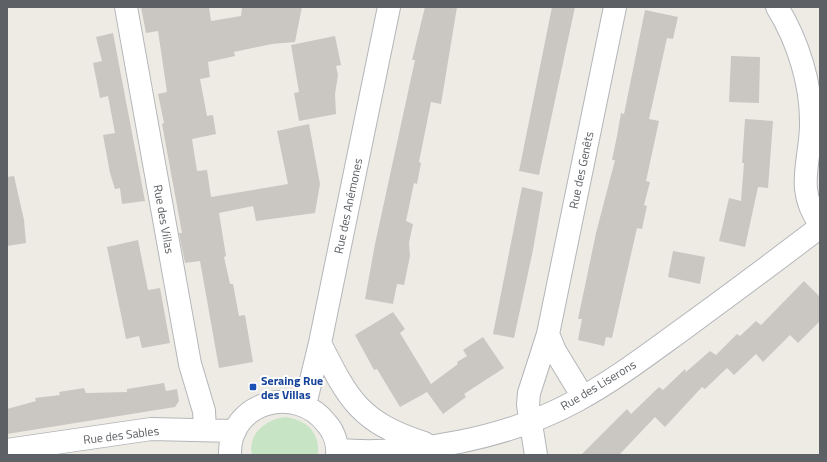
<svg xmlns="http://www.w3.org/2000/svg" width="827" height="462" font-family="'Titillium Web',sans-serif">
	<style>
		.green { fill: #c7e4c4 }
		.building { fill: #cac6c2 }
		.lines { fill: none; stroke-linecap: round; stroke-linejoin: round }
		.minor-casing { stroke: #b3b6b9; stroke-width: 24 }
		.minor { stroke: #fff; stroke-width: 22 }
		.transit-dot { fill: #1a4fb4; stroke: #fff; stroke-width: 1.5 }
		.labels { text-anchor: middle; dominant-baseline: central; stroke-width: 4; stroke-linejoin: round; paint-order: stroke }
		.street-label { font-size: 12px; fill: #5d6165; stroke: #fff }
		.transit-label { font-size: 12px; font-weight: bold; fill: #164399; stroke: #fff; text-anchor: start }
	</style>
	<rect width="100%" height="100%" fill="#eeebe5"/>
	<!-- green -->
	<path class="green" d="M286,417C307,420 320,433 318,455H252C247,433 267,419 286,417Z"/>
	<!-- building -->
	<path class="building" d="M141,7H209L211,21L241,16L242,7H302L295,42L272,44L234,52L235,56L208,62L210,77L200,79L207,116L213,115L216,134L192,139L197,171L207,170L211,197L288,184L277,131L309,124L320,184L315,213L256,221L253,206L219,213L226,256L224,257L230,284H233L239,316L245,315L253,362L219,368L200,261L185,263L179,233H182L162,124L164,123L158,94L167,92L158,31L146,33Z
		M425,7H457L441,104L431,102L419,162L421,163L417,184L414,183L406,221L413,224L409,243L410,256L404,285L397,284L393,304L365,299L375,244L415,60H412Z
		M552,7H575L539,175L519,171Z
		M645,10L678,17L673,39L667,38L649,119L659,121L646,181L650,182L644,205L647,206L642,229L637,228L612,338L606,337L604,346L578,340L582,319H578L596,233L615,160H612L617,136L621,113L624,114Z
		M113,33L145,201L122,204L120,188L115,189L110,173L103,135L115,133L108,96L100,98L93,63L102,61L96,37Z
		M335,36L341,65L336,66L338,75L335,94L336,114L299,121L294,93L299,92L291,45Z
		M731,56L760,57L759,103L729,102Z
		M745,119L773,121L768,188L758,187L745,247L719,241L729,198L741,201L744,163H742Z
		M14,176L24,220L26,243L7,246V177Z
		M522,187L543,192L533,250L514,338L493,334Z
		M138,240L148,290L160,288L170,343L142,348L139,336L126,339L107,247Z
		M673,251L705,257L700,284L668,277Z
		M804,281L820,297V321L798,343L790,335L763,362L756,354L734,375L727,368L705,389L702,387L665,427L655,417L619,455H581L627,409L631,414L659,387L663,390L685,369L686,372L710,351L716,355L737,334L740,336L756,321L761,325Z
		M393,312L405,329L400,333L431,384L458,364L457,362L467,356L463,350L483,337L504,368L464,394L466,397L443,414L427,392L400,407L377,369L374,370L355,335Z
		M164,383L166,391L177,389L179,401L175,407L7,434V409L36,401L35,398L60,395L59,392L84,388L86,393L127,392V389Z"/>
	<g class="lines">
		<!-- minor casing -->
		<g class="minor-casing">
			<path id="minor" d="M126,7L190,364L204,411L205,430
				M777,7C798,41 812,85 811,126C810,164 795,189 820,224
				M548,334L555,351L583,397
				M320,343C349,401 360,422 424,443
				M305,405L320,343L389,7
				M7,450L151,429L235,431
				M338,450C415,456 508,438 576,401C615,380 650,353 686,327C731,294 776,261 820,227
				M230,455C228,402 296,383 327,424C334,432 338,444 337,455
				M536,455L528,405L529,393L548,334L615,7"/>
		</g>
		<!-- minor -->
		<use href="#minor" class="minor"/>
	</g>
	<!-- markers -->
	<rect class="transit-dot" x="249" y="383" width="8" height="8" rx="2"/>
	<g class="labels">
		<!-- street labels -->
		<g class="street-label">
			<text transform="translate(581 170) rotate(-78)">Rue des Genêts</text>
			<text transform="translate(348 206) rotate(-78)">Rue des Anémones</text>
			<text transform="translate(164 219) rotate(80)">Rue des Villas</text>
			<text transform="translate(598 385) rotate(-31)">Rue des Liserons</text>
			<text transform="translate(121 435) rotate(-7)">Rue des Sables</text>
		</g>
		<!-- transit labels -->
		<g class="transit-label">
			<text x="261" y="380">Seraing Rue<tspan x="261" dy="14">des Villas</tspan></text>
		</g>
	</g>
	<!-- border -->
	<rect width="827" height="462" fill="none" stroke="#5d6165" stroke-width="16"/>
</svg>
